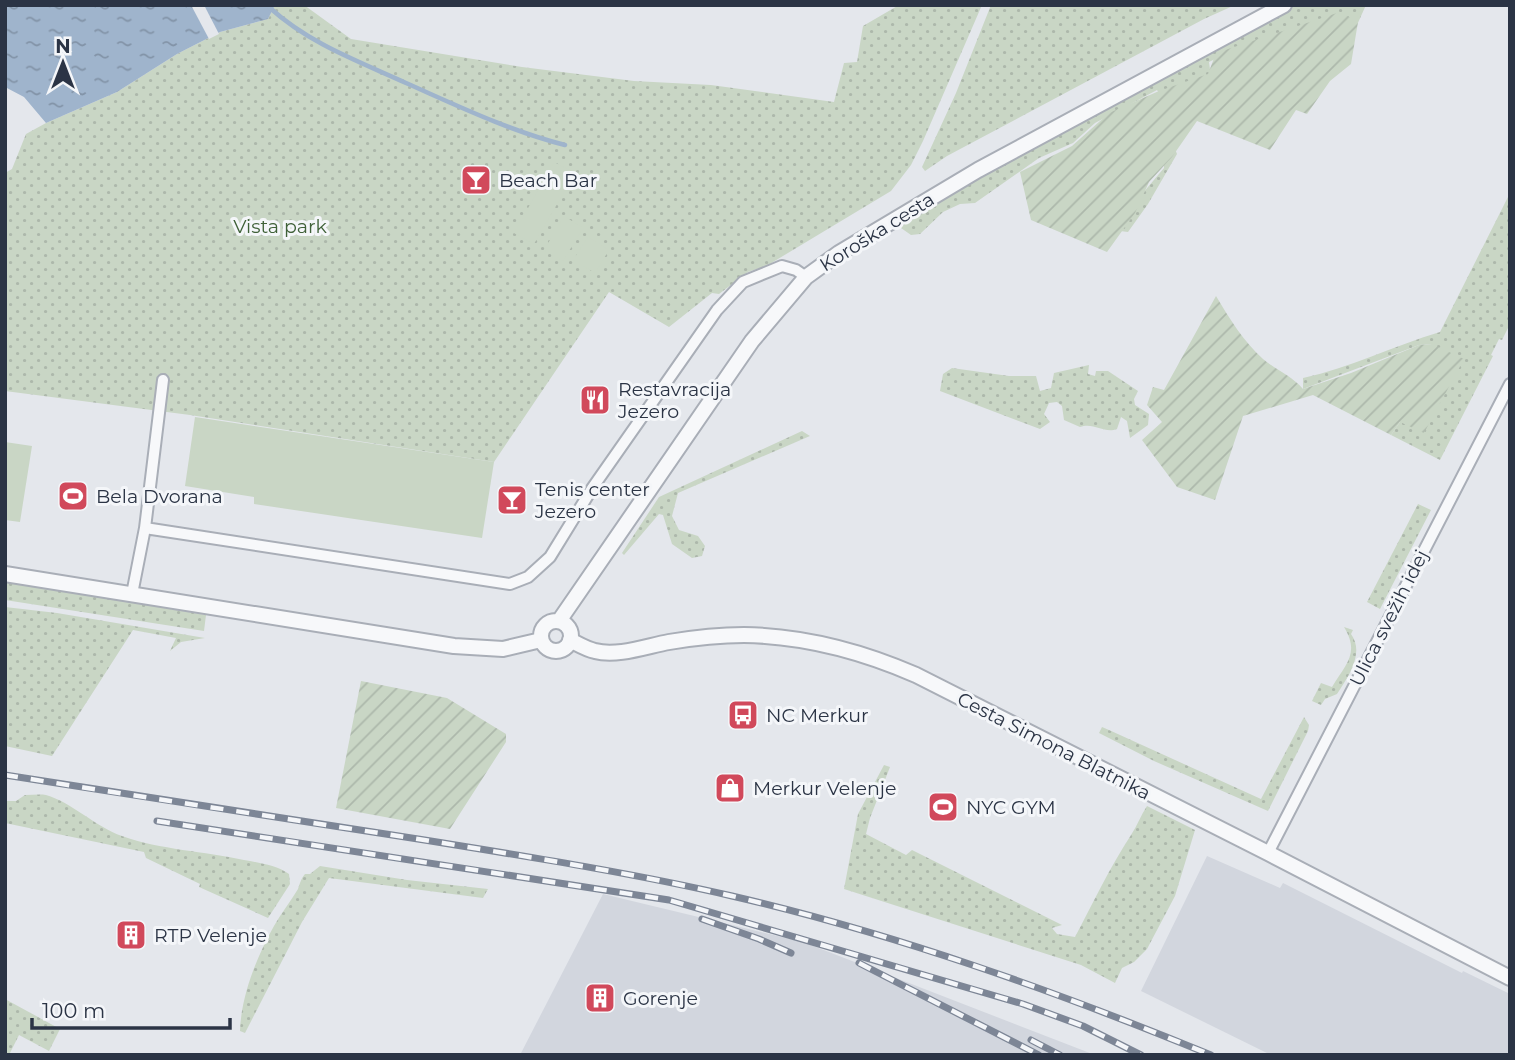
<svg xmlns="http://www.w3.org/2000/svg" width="1515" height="1060" font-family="Montserrat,sans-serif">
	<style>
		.built { fill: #d2d6de }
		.grass { fill: url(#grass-dots) }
		.garden { fill: url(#garden-furrows) }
		.pitch { fill: #c9d6c5 }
		.water { fill: url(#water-ripples) }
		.pier { fill: #e4e7ec }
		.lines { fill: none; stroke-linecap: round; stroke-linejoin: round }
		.stream { stroke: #9fb4cc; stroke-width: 4.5 }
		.minor-casing { stroke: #a9aeb7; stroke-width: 14 }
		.tertiary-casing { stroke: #a9aeb7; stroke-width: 18 }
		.minor { stroke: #f7f8fa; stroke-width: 10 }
		.tertiary { stroke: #f7f8fa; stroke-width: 14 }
		.rail-casing { stroke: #7d8696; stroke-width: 7 }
		.rail { stroke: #f4f6f9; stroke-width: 4.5; stroke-dasharray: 13; stroke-linecap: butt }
		.labels { text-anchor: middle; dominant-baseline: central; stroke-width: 6; stroke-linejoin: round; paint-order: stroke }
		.poi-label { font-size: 19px; fill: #2b3445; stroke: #f4f6f9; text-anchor: start }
		.park-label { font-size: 19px; fill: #3f6138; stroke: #f4f6f9 }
		.street-label { font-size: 19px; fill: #2b3445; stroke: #f4f6f9 }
	</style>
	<defs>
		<pattern id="grass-dots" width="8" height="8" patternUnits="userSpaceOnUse" patternTransform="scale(1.75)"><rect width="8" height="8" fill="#c9d6c5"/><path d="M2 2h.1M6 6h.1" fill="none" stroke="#adb8ab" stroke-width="1.8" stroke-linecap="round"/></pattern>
		<pattern id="garden-furrows" width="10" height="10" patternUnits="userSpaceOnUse" patternTransform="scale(1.75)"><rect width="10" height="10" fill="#c9d6c5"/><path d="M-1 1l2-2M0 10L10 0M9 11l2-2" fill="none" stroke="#adb8ab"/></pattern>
		<pattern id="water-ripples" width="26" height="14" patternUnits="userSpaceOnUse" patternTransform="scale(1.75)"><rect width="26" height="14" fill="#9fb4cc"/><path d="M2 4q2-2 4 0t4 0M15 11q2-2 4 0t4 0" fill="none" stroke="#8293a7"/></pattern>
	</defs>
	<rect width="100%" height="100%" fill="#e4e7ec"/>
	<!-- built -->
	<path class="built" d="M1207,856L1280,888L1283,883L1462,973L1463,971L1510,994V1055H1271L1141,991Z
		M603,894L803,942L1095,1055H520Z"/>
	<!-- grass -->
	<path class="grass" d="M275,5H304L351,39L522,67L634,81L711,85L834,102L844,63L857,62L863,26L899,5H982L923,141L911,165L891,191L768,265L748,272L719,294L712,293L669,327L609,292L494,462L190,415L5,391V173L12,169L26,134L46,123L117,92L177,54L220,32L268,19Z
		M991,5H1235L1204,19L947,156L925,171L922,167L956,93Z
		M1296,5H1366L1357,25L1248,43L1209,62L1212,84L1160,95L1157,90L1095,123L1073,143L1039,158L975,203L960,204L943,212L920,234L911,235L901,228L899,223Z
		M1175,149L1177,154L1148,204L1128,232L1120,231L1121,219L1164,168V161Z
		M1510,193V324L1502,340L1499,339L1491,355L1493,356L1440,460L1391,435L1400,422L1432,344L1419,345L1303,389V378C1350,368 1393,346 1440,332Z
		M1089,365L1088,374L1095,376L1096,371H1108L1138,391L1134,399L1135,405L1149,414L1148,425L1130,438L1127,421L1121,417L1117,429C1104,434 1094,422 1080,427L1064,420L1062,406L1057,402L1049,403L1044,414L1050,422L1040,429L940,391L943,374L952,368L1009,376H1036L1040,391L1051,388L1054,373Z
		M802,431L810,436L678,493L672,516L679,530L698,536L705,546L702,556L692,558L672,544L663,515L659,514L624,555L622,553L659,497Z
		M1418,504L1431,510L1380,609L1367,602Z
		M5,581L206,615L204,631L5,600Z
		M5,607L57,613L205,638L181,642L170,651L176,638L133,630L52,756L5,746Z
		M1344,627L1353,630L1351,634C1365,653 1348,677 1337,694L1325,699L1321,705L1312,701L1321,683L1332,687C1346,664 1360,653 1344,627Z
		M1304,717L1309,725L1308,731L1268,811L1154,761L1099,733L1102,727L1109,730L1261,799Z
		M884,765L890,767L870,818L866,834L906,855L912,850L1062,925L1052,928L1057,934L1075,937C1093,903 1110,867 1131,835C1137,826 1141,815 1147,806L1195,830L1175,896L1147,949L1134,962L1122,968L1115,983L1081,965L844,889L858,814Z
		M25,795C32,795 40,794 46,795C71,802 96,827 122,836C161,850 204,851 244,860C260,863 276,865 289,874L290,884L268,918L199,887L200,884L146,858L144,852L5,823V801H16Z
		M320,866L407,880L488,889L483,898L329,878L302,922L245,1033L240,1031C241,996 257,956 274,926C281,913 291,901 298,889C300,883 301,879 305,874H310Z
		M5,999L60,1029L49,1051L19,1035L9,1055H5Z"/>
	<!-- garden -->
	<path class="garden" d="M1340,12L1358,22L1351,64L1330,81L1307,114L1296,110L1270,150L1197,121L1172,157L1149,182L1135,213L1107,252L1031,220L1020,172L1072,146L1109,113L1159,91L1208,74L1216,53Z
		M1216,296C1229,318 1244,342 1263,359C1276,370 1292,376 1303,389L1351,373L1419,345L1432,344L1464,359L1424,433L1400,422L1391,435L1313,395L1243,416L1215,500L1177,487L1142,440L1162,422L1147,405L1153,387L1164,390Z
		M361,681L447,698L506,734V742L450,829L336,808Z"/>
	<!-- pitch -->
	<path class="pitch" d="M554,162L575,173L534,244L514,233Z
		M564,216L583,228L563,261L544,250Z
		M588,237L609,250L595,273L573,260Z
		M195,417L494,462L482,538L254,504V497L185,486Z
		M5,442L32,446L20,522L5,520Z"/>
	<!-- water -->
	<path class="water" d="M5,5H275L268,19L220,32L177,54L117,92L46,123L24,97L5,87Z"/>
	<!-- pier -->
	<path class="pier" d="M191,5H204L219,34L209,39Z"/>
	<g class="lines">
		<!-- stream -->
		<path class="stream" d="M270,8C310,44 358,61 406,83C458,106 510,131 565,145"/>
		<!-- minor casing -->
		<g class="minor-casing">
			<path id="minor" d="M145,528L510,584L528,577L550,557L593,487L717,310L743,282L782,266L796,270L806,277
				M132,594L145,528L163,380
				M1268,853L1510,384"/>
		</g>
		<!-- tertiary casing -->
		<g class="tertiary-casing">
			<path id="tertiary" d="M5,574L454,646L503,649L541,640
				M559,621L752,341L806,277L839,253L978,170L1284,5
				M541 636a15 15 0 1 1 30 0a15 15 0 1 1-30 0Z
				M570,640C578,644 586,649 595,651C617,657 647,646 669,642C693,638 720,635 744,635C804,636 861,651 916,675L1268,853L1510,978"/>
		</g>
		<!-- minor -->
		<use href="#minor" class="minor"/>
		<!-- tertiary -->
		<use href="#tertiary" class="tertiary"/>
		<!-- rail casing -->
		<g class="rail-casing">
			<path id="rail" d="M5,775C143,797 281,818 418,839C523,856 628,872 732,896C896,934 1055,991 1211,1055
				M157,821L669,900L1023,1004L1083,1026L1141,1055
				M702,919L759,939L791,953
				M859,963L1039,1055
				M1031,1040L1060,1055"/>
		</g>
		<!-- rail -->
		<use href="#rail" class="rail"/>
	</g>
	<!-- icons -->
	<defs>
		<g id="bar-square" transform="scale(1.575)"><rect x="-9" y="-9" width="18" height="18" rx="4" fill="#d1495b" stroke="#f4f6f9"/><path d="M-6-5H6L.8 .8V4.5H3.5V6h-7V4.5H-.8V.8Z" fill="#fff"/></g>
		<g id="restaurant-square" transform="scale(1.575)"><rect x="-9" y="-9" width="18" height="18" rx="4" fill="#d1495b" stroke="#f4f6f9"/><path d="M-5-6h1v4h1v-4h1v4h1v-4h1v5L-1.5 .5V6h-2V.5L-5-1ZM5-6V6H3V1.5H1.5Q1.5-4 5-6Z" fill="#fff"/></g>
		<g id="stadium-square" transform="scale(1.575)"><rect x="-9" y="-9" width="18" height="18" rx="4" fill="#d1495b" stroke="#f4f6f9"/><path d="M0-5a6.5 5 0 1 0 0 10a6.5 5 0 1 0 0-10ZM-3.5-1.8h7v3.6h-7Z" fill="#fff"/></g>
		<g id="bus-square" transform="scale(1.575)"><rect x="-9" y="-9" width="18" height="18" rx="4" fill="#d1495b" stroke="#f4f6f9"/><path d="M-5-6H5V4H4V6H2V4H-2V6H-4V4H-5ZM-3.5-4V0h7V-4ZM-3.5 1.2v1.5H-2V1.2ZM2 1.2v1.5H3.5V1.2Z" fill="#fff"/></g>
		<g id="shop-square" transform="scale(1.575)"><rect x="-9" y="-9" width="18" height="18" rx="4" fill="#d1495b" stroke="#f4f6f9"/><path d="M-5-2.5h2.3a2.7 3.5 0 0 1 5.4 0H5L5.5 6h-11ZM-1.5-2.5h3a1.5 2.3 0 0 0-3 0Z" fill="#fff"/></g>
		<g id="building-square" transform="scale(1.575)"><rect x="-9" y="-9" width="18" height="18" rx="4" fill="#d1495b" stroke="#f4f6f9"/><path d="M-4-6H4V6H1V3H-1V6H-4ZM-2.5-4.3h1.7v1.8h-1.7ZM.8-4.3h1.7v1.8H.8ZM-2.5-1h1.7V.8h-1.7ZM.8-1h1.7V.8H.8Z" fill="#fff"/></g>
	</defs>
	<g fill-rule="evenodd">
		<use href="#bar-square" x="476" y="180"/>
		<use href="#restaurant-square" x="595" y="400"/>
		<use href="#stadium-square" x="73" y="496"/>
		<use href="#bar-square" x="512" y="500"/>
		<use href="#bus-square" x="743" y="715"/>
		<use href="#shop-square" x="730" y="788"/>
		<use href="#stadium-square" x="943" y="807"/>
		<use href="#building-square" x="131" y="935"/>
		<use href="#building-square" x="600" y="998"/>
	</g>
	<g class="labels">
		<!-- poi labels -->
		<g class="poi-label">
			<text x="499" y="180">Beach Bar</text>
			<text x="618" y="389">Restavracija<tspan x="618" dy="22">Jezero</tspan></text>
			<text x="535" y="489">Tenis center<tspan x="535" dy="22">Jezero</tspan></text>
			<text x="96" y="496">Bela Dvorana</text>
			<text x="766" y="715">NC Merkur</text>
			<text x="753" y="788">Merkur Velenje</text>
			<text x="966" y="807">NYC GYM</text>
			<text x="154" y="935">RTP Velenje</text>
			<text x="623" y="998">Gorenje</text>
		</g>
		<!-- park labels -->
		<g class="park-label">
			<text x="280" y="226">Vista park</text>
		</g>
		<!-- street labels -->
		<g class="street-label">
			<text transform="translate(877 232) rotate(-32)">Koroška cesta</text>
			<text transform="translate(1389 618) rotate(-63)">Ulica svežih idej</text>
			<text transform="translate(1054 746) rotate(27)">Cesta Simona Blatnika</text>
		</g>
	</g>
	<!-- border -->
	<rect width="1515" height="1060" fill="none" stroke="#2b3445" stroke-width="14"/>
	<!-- north arrow -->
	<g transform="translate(63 63)" stroke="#f4f6f9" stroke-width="5" paint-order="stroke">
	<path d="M0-5L12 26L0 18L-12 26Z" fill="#2b3445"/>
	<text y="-10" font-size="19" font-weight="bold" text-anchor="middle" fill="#2b3445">N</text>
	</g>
	<!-- scale -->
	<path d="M32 1018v10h198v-10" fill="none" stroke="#2b3445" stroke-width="3.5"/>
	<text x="42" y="1018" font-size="21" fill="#2b3445" stroke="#f4f6f9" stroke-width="5" paint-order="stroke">100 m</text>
</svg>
